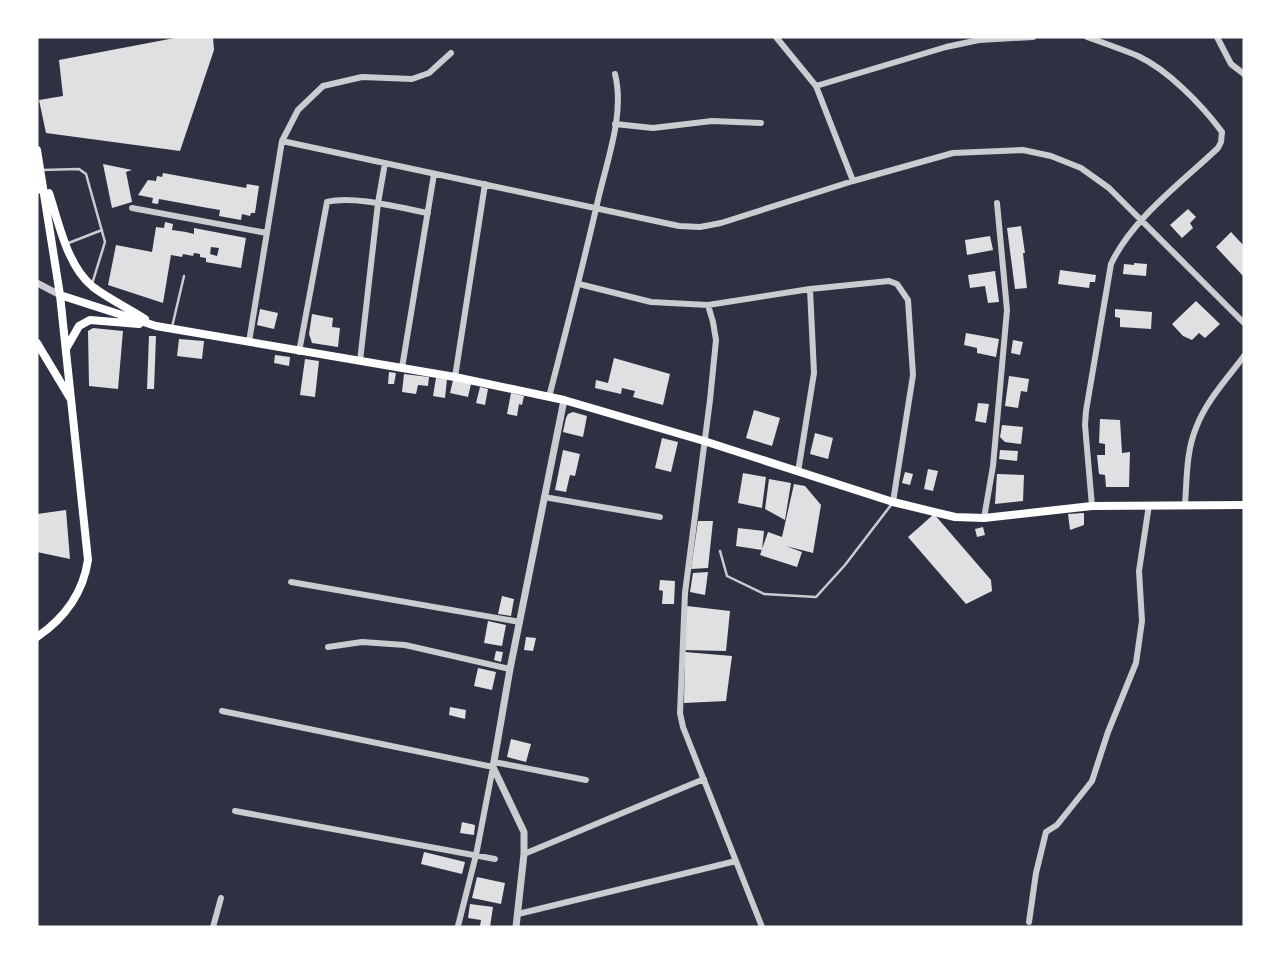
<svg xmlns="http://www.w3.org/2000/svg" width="1281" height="964" font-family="'PT Sans Narrow',sans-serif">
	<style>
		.building { fill: #e0e0e3; fill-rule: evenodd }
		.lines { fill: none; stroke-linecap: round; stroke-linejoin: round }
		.service { stroke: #caccd0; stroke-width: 2.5 }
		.minor { stroke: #caccd0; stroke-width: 6 }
		.tertiary { stroke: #caccd0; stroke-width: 7 }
		.secondary { stroke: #fff; stroke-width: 8 }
	</style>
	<rect width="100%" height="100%" fill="#2d3142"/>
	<!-- building -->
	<path class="building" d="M180,37H213L214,50L180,151L46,133L39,100L63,96L59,60Z
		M103,164L132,170L126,172L132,202L112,208Z
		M163,173L246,188L247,184L259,186L255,213H251L250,216L242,214L241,220L219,216L220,210L208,208L159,199L158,204L152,203L153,198L138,195L148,180L156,181L157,176L162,177Z
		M1188,209L1196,217L1190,223L1193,228L1182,238L1170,225Z
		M165,222L173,224L172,230L186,232L194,234V228L246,238L241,268L206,262V258L200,257V254L194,253L193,256L183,254L182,257L171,255L163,303L108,285L116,245L152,252L156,227L164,228ZM211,247L219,248L217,256L210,254Z
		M1021,226L1025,253H1023L1027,288L1015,289L1007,228Z
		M1231,232L1244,246V277L1216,247Z
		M990,236L993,250L967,255L965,240Z
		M1134,263L1147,264L1146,276L1123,274L1124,264L1134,265Z
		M1060,270L1096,275L1095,282H1090L1089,288L1058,284Z
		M995,271L999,302L988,303L985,286L970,288L968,275Z
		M1196,301L1220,324L1205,338L1199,333L1192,340L1183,336L1172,324Z
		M260,309L278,313L274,329L257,325Z
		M1115,309L1152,312L1151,329L1120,327V318L1115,317Z
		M312,314L333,318L332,327L340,328L338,347L312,343L309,334Z
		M93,328L123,331L118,389L89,386L88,331Z
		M966,333L999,339L996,357L977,353V348L964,345Z
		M149,336H156L154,389H147Z
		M179,339L204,341L202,359L177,356Z
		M1013,340L1023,342L1020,355L1011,353Z
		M275,355L290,357L289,366L274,363Z
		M614,358L670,374L663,405L633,397L635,391L622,388L621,394L595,388L596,380L608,383Z
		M305,359L319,361L315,397L300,395Z
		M389,372L396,373L394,384H388Z
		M404,374L429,377L428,386L418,385L416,394L402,392Z
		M1009,376L1029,379L1027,392L1021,391L1018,408L1005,406Z
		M436,378L447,379L445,398L433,396Z
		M453,380L471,384L468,397L450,393Z
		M480,387L488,389L485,405L476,403Z
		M511,393L524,396L522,405L519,404L517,416L507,414Z
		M978,403L989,404L986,423L975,421Z
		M754,410L780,418L772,446L746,438Z
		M573,412L587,416L583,437L563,432L566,418L568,414Z
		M1100,419L1120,420L1122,453L1130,452L1129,487H1106L1105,475L1099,474L1097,455H1105V444L1099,443Z
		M1002,425L1023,427L1021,444L1005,442L1000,437Z
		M815,433L833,438L828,459L810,454Z
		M662,438L678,442L671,472L655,468Z
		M563,450L580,454L575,476L570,475L566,492L555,490Z
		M1000,450L1018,451L1017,461L999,459Z
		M928,469L938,471L933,491L924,489Z
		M905,472L913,474L910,485L902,483Z
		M743,473L766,477L762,508L738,503Z
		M997,474L1024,475L1023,501L995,504Z
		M769,479L791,483L785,520L765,509Z
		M794,484L805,486L821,505L813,553L786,546L802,552L797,567L760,555L768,532L782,537Z
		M66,510L70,559L37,552V514Z
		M1084,513V525L1070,530L1068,514Z
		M934,514L991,580L992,591L966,604L908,537Z
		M698,521H713L708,568L691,569Z
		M983,527L985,535L977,537L975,529Z
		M738,528L764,531L762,550L736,546Z
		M708,572L705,595L690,592L693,573Z
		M660,580L675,581L674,604H662L663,591L659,590Z
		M502,596L514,599L511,616L498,614Z
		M687,606L730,611L726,651L683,650Z
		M488,621L506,625L502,646L484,643Z
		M526,637L536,638L533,651L524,650Z
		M496,651L503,652L501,662L494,660Z
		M685,652L732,656L726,701L684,703Z
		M478,668L496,672L492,690L474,686Z
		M450,707L466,710L465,719L449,715Z
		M511,739L531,744L526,762L507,757Z
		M462,822L475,825L474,835L460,833Z
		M424,852L465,862L462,874L421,864Z
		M477,877L505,883L501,904L472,898Z
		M470,904L493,907L490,927L480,926L481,920L468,918Z"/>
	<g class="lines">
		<!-- service -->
		<path class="service" d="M41,170L79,169L86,174L105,242L92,284
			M66,244L102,230
			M172,327L184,276
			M720,551L727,576L764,594L816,597L845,565L891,505"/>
		<!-- minor -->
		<path class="minor" d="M776,37L816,86L853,181
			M1087,37C1104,43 1121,49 1138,56C1168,70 1202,105 1222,132L1221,142L1218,148C1182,182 1132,219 1111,264L1086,411L1085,425L1092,506
			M1217,37L1231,64L1244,74
			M816,86L946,47L979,40L1033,37
			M615,124L653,128L712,121L761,123
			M282,141L679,226L700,227L721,223L853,181L953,153L1023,150L1051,156L1081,168L1109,188L1244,323
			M132,208L267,233
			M579,284L651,302L708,305L810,289L889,281L897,284L908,300L913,375L893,502
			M708,305L713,322L716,340L710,400L685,593L680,713L683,727L762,927
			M249,342L282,141L298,110L323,86L362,77L412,79L429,73L451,53
			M299,352L327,202C353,195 401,208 428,213
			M360,361L378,203L385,163
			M402,368L434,174
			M455,377L485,184
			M549,397C566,331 583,266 598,200C607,160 625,114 615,74
			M798,472L814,373L810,289
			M544,497L660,517
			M1185,504C1187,479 1186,452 1196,428C1206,401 1227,379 1244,356
			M984,518L993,466L1007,310L997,203
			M291,582L520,622
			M328,647L362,642L405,645L510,669
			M222,711L493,767L476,855L458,926
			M494,762L586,780
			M235,811L495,859
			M524,854L704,779
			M518,914L736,861
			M1029,922L1036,873L1046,832L1057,825L1092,781L1108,732L1136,663L1142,621L1139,571L1149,505
			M213,927L221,898"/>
		<!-- tertiary -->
		<path class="tertiary" d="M37,283L60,295
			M516,927L524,854V832L493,767L510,669L564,400"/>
		<!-- secondary -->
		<path class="secondary" d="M37,150L60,295L88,560C83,593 65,618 37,637
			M37,190L40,176
			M49,193C59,223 67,266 93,287C109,299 128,308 145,319
			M60,295L156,326L455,377L564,400L704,441L893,502L955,517L984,518L1092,506L1244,505
			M37,343L70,398
			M67,347L79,326L90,320L139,324"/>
	</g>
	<!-- border -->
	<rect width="1281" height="964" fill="none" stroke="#ffffff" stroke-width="77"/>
</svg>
